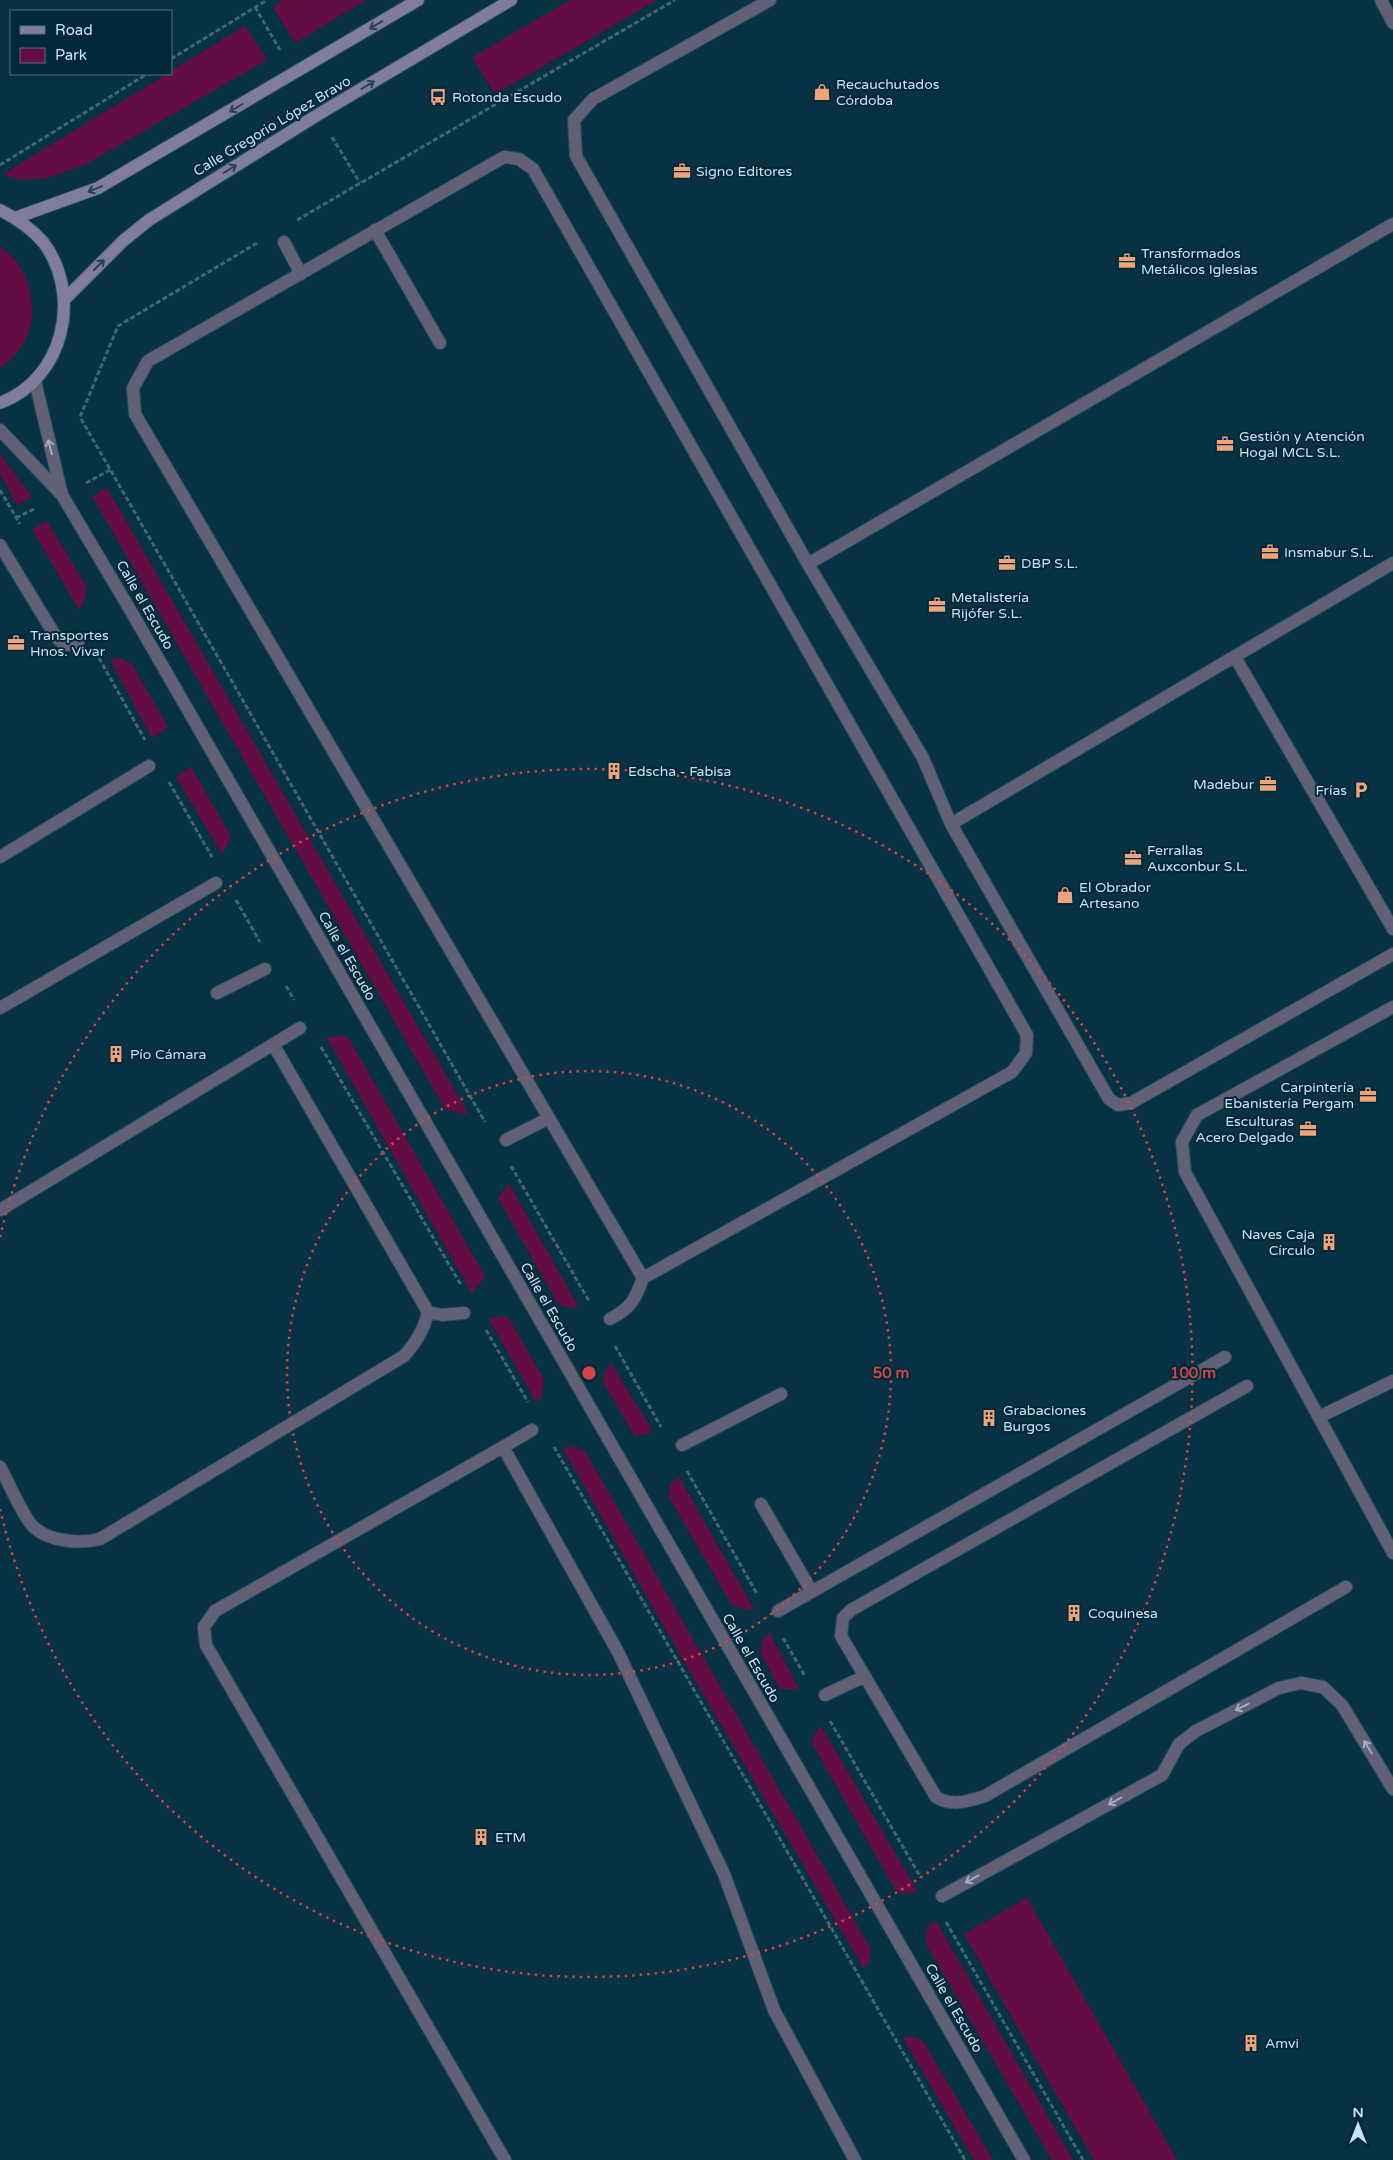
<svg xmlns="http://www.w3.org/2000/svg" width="1393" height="2160" font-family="'Varela Round',sans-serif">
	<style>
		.green { fill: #640d42 }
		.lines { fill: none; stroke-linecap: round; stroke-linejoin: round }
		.lane-casing { stroke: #254e5f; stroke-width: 14 }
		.street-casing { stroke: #254e5f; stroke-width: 14 }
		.secondary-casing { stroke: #254e5f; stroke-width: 14 }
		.path { stroke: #406777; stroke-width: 3; stroke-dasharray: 5 2.5; stroke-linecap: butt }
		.lane { stroke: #626074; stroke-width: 12 }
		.street { stroke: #626074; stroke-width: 12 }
		.secondary { stroke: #807d9b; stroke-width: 12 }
		.oneway { stroke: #264256 }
		.oneway2 { stroke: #9fafbf }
		.ring { fill: none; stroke: #d44446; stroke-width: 2.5; stroke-dasharray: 2.5 5 }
		.labels { text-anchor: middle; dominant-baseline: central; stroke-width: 4; stroke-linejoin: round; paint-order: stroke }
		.poi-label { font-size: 14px; fill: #c8e3f1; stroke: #002839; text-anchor: start }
		.street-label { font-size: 14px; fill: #c8e3f1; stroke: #002839 }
		.centre { fill: #d44446; stroke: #002839; stroke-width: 2.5 }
		.ring-label { font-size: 15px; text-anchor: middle; font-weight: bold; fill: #d44446; stroke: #002839; stroke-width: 4; stroke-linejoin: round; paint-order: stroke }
	</style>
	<rect width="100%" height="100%" fill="#063243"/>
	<!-- green -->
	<path class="green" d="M283,0H366L295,43L273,7Z
		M570,0H657L495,94L472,57Z
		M245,26L267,60L85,165L44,179H17L3,174L167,74H171V71Z
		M0,247C29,263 41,311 25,340C19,352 11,360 0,368Z
		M0,454L32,497L17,505L0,474Z
		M107,488L469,1115L445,1109L92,496Z
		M47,521L86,586V596L79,610L32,529Z
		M117,657L132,664L168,727L152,738L110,660Z
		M191,767L231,836L222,854L176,777Z
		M338,1036L348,1037L485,1276L472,1294L327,1038Z
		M509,1184L579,1307L568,1308L558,1304L498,1198Z
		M501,1316L508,1317L544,1379L541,1399L536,1402L489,1319Z
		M611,1363L652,1430L646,1434L635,1436L604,1384L603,1375Z
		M569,1446L585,1451L871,1949L870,1959L864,1969L675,1646L563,1449Z
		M679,1477L754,1609L747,1610L732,1605L669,1497L670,1484Z
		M769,1632L799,1689H780L760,1652L763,1640Z
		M821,1726L918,1892L904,1894L896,1891L812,1743L813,1737Z
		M1027,1898L1177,2160H1094L964,1934Z
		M936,1921L1073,2160H1052L926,1944V1930Z
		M912,2036L923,2041L993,2160H974L903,2038Z"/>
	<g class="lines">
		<!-- lane casing -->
		<g class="lane-casing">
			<path id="lane" d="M770,0L593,99L574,120L576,156L808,564L923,758L951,824L1109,1099L1118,1105L1131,1103L1393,954
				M1381,0L1393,23
				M375,230L440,343
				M284,242L301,274
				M0,545L56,637C63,645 68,647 78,642
				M808,564L1393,224
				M1235,657L1393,929
				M951,824L1393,563
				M0,857L149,766
				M217,993L265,969
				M1393,1007L1197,1115L1182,1142L1185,1172L1393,1553
				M0,1008L216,883
				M506,1140L549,1118
				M0,1210L300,1028
				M428,1312L442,1315L464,1313
				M610,1319C631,1308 635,1300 643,1278L1012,1072L1026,1053L1027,1035L533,169L519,159L504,157L148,361L133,388L135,414L643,1278
				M1247,1386L851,1610L843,1618L841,1636L936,1797C952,1807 968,1801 985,1796L1346,1587
				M1319,1417L1393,1381
				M682,1445L781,1394
				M503,1447L532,1430
				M0,1467C10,1485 18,1506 30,1523C45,1542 79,1544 100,1539L404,1356C416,1342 424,1330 428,1312L273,1044
				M761,1504L812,1592
				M778,1611L1225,1357
				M825,1695L863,1677
				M942,1896L1162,1775L1179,1744L1196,1731L1279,1688L1301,1683L1323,1687L1342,1705L1393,1789
				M505,2160L206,1645L204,1627L215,1611L503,1447L618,1652L724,1874L774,2010L855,2160"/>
		</g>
		<!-- street casing -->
		<g class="street-casing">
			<path id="street" d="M35,381L62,495
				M0,430L62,495L132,613L1024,2160"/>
		</g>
		<!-- secondary casing -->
		<g class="secondary-casing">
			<path id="secondary" d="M0,210C16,218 31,228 43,242C83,295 64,379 0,403
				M15,218L98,188L418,0
				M65,299L123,241L149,220L319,114L511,0"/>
		</g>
		<!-- path -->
		<path class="path" d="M255,7L280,50
			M171,59L267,0
			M332,137L360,183
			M0,165L147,74
			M297,220L675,0
			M257,243L118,326L80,417L485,1122
			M86,483L110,470
			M0,490L20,524
			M16,518L36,508
			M99,658L145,740
			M169,782L212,857
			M236,900L260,942
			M286,986L294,1000
			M321,1047L461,1285
			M511,1166L589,1301
			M486,1330L528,1402
			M615,1346L661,1427
			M554,1447L965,2160
			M687,1471L757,1594
			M783,1638L805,1676
			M830,1721L921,1878
			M946,1922L1083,2160"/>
		<!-- lane -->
		<use href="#lane" class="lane"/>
		<!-- street -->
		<use href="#street" class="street"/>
		<!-- secondary -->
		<use href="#secondary" class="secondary"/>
	</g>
	<!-- one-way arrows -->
	<defs><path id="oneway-shaft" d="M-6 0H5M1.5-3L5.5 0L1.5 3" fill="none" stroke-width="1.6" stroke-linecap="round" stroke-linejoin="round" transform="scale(1.25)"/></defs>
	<g class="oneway">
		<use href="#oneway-shaft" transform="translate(376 25) rotate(149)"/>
		<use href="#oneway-shaft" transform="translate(368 85) rotate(-31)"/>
		<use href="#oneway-shaft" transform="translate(236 108) rotate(149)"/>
		<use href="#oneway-shaft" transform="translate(230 169) rotate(-32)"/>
		<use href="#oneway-shaft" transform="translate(95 189) rotate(157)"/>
		<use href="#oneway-shaft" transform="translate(99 265) rotate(-45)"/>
	</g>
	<g class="oneway2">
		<use href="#oneway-shaft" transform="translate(50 447) rotate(-105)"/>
		<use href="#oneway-shaft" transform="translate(1242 1707) rotate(153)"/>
		<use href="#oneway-shaft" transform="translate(1368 1747) rotate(-121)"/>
		<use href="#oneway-shaft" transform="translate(1115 1801) rotate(151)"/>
		<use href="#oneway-shaft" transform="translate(972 1879) rotate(151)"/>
	</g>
	<!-- distance rings -->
	<g class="ring">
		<circle cx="589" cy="1373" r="302"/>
		<path d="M0 1237A604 604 0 1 1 0 1509"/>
	</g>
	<!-- icons -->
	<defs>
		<g id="shop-bare" transform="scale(1.35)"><path d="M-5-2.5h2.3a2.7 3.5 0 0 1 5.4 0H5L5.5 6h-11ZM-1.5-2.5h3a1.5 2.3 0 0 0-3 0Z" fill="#f0a378" stroke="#002839" stroke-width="2.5" paint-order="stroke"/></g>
		<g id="bus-bare" transform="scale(1.35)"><path d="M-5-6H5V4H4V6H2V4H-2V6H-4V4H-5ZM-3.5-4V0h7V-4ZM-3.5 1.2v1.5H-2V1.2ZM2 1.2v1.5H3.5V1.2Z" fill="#f0a378" stroke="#002839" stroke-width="2.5" paint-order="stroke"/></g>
		<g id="office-bare" transform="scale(1.35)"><path d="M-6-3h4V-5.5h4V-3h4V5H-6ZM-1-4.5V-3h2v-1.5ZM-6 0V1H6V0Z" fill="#f0a378" stroke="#002839" stroke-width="2.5" paint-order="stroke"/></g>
		<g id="building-bare" transform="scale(1.35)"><path d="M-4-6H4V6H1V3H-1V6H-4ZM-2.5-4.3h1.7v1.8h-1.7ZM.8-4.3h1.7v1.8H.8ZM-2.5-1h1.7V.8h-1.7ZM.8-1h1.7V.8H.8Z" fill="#f0a378" stroke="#002839" stroke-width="2.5" paint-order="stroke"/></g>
		<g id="parking-bare" transform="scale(1.35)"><path d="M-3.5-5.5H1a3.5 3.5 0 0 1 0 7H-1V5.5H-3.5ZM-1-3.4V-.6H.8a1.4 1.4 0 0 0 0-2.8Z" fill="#f0a378" stroke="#002839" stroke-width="2.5" paint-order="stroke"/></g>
	</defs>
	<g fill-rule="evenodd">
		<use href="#shop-bare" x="822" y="92"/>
		<use href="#bus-bare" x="438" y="97"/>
		<use href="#office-bare" x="682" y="171"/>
		<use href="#office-bare" x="1127" y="261"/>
		<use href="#office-bare" x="1225" y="444"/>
		<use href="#office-bare" x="1270" y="552"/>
		<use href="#office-bare" x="1007" y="563"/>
		<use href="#office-bare" x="937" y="605"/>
		<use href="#office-bare" x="16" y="643"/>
		<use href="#building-bare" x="614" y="771"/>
		<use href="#office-bare" x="1268" y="784"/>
		<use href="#parking-bare" x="1361" y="790"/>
		<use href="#office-bare" x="1133" y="858"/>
		<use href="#shop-bare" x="1065" y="895"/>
		<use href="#building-bare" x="116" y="1054"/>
		<use href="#office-bare" x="1368" y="1095"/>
		<use href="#office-bare" x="1308" y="1129"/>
		<use href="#building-bare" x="1329" y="1242"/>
		<use href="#building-bare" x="989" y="1418"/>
		<use href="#building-bare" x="1074" y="1613"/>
		<use href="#building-bare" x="481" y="1837"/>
		<use href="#building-bare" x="1251" y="2043"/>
	</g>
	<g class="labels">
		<!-- poi labels -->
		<g class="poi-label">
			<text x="836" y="84">Recauchutados<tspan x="836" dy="16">Córdoba</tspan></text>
			<text x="452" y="97">Rotonda Escudo</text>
			<text x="696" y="171">Signo Editores</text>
			<text x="1141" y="253">Transformados<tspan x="1141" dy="16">Metálicos Iglesias</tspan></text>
			<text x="1239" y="436">Gestión y Atención<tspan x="1239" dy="16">Hogal MCL S.L.</tspan></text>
			<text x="1284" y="552">Insmabur S.L.</text>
			<text x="1021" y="563">DBP S.L.</text>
			<text x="951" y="597">Metalistería<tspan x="951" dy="16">Rijófer S.L.</tspan></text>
			<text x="30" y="635">Transportes<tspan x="30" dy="16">Hnos. Vivar</tspan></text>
			<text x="628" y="771">Edscha - Fabisa</text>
			<text x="1254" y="784" text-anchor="end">Madebur</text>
			<text x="1347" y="790" text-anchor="end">Frías</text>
			<text x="1147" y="850">Ferrallas<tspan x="1147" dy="16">Auxconbur S.L.</tspan></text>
			<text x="1079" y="887">El Obrador<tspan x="1079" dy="16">Artesano</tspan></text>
			<text x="130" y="1054">Pío Cámara</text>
			<text x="1354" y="1087" text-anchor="end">Carpintería<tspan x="1354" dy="16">Ebanistería Pergam</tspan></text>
			<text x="1294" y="1121" text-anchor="end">Esculturas<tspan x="1294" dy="16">Acero Delgado</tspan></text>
			<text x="1315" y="1234" text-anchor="end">Naves Caja<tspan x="1315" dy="16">Círculo</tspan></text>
			<text x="1003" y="1410">Grabaciones<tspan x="1003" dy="16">Burgos</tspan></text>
			<text x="1088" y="1613">Coquinesa</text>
			<text x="495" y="1837">ETM</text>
			<text x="1265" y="2043">Amvi</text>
		</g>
		<!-- street labels -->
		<g class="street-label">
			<text transform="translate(272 126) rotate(-31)">Calle Gregorio López Bravo</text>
			<text transform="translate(145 605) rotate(60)">Calle el Escudo</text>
			<text transform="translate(347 956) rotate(60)">Calle el Escudo</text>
			<text transform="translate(549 1307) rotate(60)">Calle el Escudo</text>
			<text transform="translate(751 1658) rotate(60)">Calle el Escudo</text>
			<text transform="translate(954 2008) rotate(60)">Calle el Escudo</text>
		</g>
	</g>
	<circle cx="589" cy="1373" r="8" class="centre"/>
	<g class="ring-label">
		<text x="891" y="1378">50 m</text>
		<text x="1193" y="1378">100 m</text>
	</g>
	<!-- legend -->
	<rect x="10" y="10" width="162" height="65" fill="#002839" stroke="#507383"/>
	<rect x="20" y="26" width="25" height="8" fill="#807d9b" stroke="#507383"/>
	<text x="55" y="35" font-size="15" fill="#c8e3f1">Road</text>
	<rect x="20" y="48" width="25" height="15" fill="#640d42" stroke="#507383"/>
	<text x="55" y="60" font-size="15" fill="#c8e3f1">Park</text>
	<!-- north arrow -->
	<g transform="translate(1358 2125)" stroke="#002839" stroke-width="4" paint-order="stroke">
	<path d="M0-4L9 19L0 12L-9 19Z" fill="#c8e3f1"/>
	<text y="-8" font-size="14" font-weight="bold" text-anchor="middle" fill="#c8e3f1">N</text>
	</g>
</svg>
